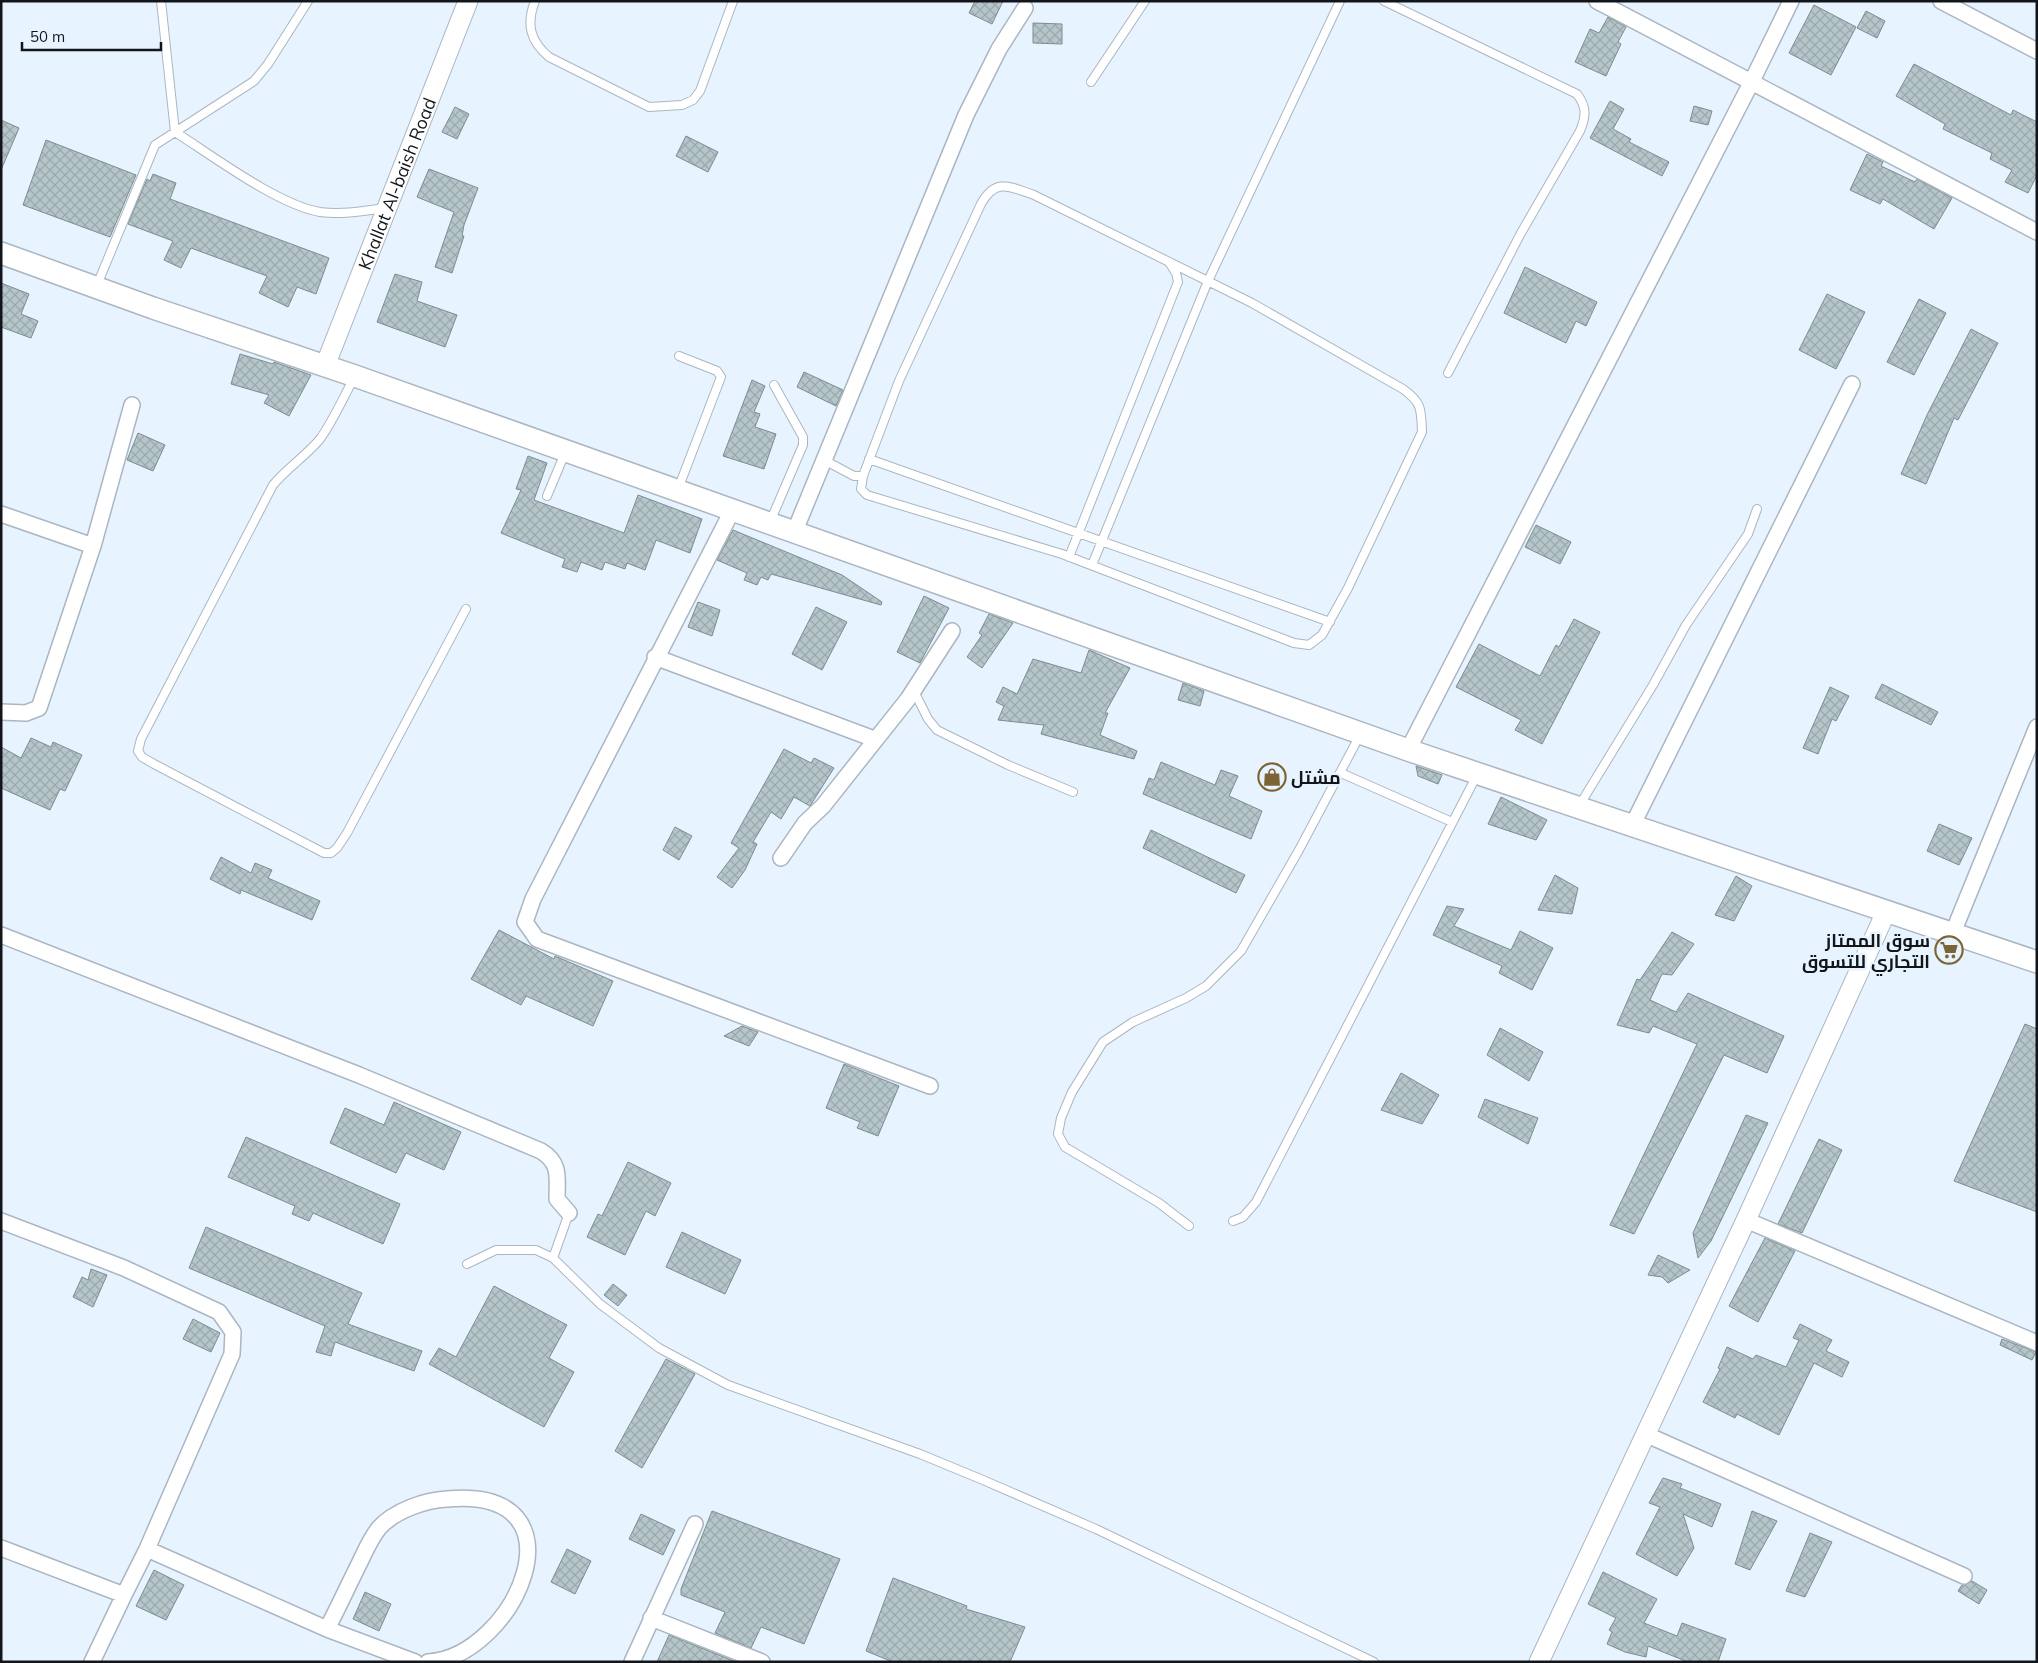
<svg xmlns="http://www.w3.org/2000/svg" width="2038" height="1663" font-family="Mulish,Cairo,sans-serif">
	<style>
		.building { fill: url(#building-cross-hatch); stroke: #7c8c90 }
		.lines { fill: none; stroke-linecap: round; stroke-linejoin: round }
		.service-casing { stroke: #abb6c0; stroke-width: 10 }
		.minor-casing { stroke: #abb6c0; stroke-width: 18 }
		.tertiary-casing { stroke: #abb6c0; stroke-width: 21 }
		.secondary-casing { stroke: #abb6c0; stroke-width: 24 }
		.service { stroke: #fff; stroke-width: 8 }
		.minor { stroke: #fff; stroke-width: 15 }
		.tertiary { stroke: #fff; stroke-width: 19 }
		.secondary { stroke: #fff; stroke-width: 21 }
		.labels { text-anchor: middle; dominant-baseline: central; stroke-width: 5; stroke-linejoin: round; paint-order: stroke }
		.street-label { font-size: 18px; fill: #12161a; stroke: #e7f3fe }
		.poi-label { font-size: 18px; font-weight: bold; fill: #12161a; stroke: #e7f3fe; text-anchor: start }
	</style>
	<defs>
		<pattern id="building-cross-hatch" width="8" height="8" patternUnits="userSpaceOnUse" patternTransform="scale(1.25)"><rect width="8" height="8" fill="#b5c6ca"/><path d="M0 0l8 8M0 8l8-8" fill="none" stroke="#9ba9ad"/></pattern>
	</defs>
	<rect width="100%" height="100%" fill="#e7f3fe"/>
	<!-- building -->
	<path class="building" d="M975,1H1003L992,24L969,13Z
		M1814,5L1856,27L1831,75L1789,53Z
		M1866,11L1885,21L1877,38L1857,28Z
		M1608,17L1626,27L1618,42L1621,44L1606,76L1575,62L1590,29L1599,33Z
		M1033,23L1062,24V44L1033,43Z
		M1914,64L2011,115L2013,110L2037,122V175L2028,193L2005,182L2012,170L1990,159L1992,153L1943,129L1945,124L1896,96Z
		M1610,101L1624,109L1613,129L1631,139L1629,142L1669,162L1662,176L1590,138Z
		M1694,106L1712,111L1708,125L1690,121Z
		M455,107L469,114L457,139L442,132Z
		M1,120L19,128L1,170Z
		M686,136L718,152L708,172L676,156Z
		M46,140L136,175L110,237L23,205Z
		M1867,154L1883,162L1881,166L1915,182L1917,179L1952,198L1934,229L1883,199L1880,204L1850,190Z
		M429,169L478,188L464,225L462,236H464L452,273L435,267L454,212L417,197Z
		M153,174L176,183L170,199L329,258L316,294L297,287L288,307L259,293L267,276L191,248L181,268L164,260L173,241L128,224L147,179L150,181Z
		M1525,267L1597,302L1586,326L1576,321L1566,343L1504,313Z
		M395,274L422,282L417,301L457,315L445,347L377,322Z
		M1,283L29,294L21,314L38,321L31,338L1,327Z
		M1827,294L1865,312L1836,369L1799,350Z
		M1919,299L1946,313L1914,375L1887,362Z
		M1971,329L1998,343L1958,420L1954,418L1926,484L1901,474L1927,415Z
		M240,354L273,364L274,362L311,375L289,416L264,403L269,395L231,384Z
		M804,372L843,390L836,406L797,387Z
		M752,380L765,386L754,412L760,414L755,427L776,434L764,469L723,456Z
		M138,433L165,445L153,471L127,460Z
		M528,456L547,463L534,500L624,533L638,495L702,519L690,553L656,540L645,570L627,563L625,569L605,562L602,570L581,562L577,572L562,567L565,559L501,533L521,490L516,489Z
		M1536,525L1571,542L1560,564L1525,547Z
		M733,530L842,575L882,602L881,605L771,574L768,580L761,577L757,585L744,580L747,573L717,560Z
		M924,596L949,608L920,663L897,652Z
		M698,602L720,610L712,636L688,627Z
		M816,607L847,622L822,670L792,654Z
		M989,614L1013,623L982,668L967,657L982,635L979,633Z
		M1574,619L1600,632L1542,744L1515,730L1521,720L1456,687L1479,644L1540,676L1556,645L1559,647Z
		M1089,650L1130,668L1105,713H1108L1100,735L1137,751L1134,759L1041,734L1044,725L998,720L1004,706L996,702L1003,687L1017,694L1033,659L1081,673Z
		M1183,683L1204,691L1200,706L1178,700Z
		M1882,684L1938,712L1931,725L1875,698Z
		M1830,687L1849,696L1836,721L1832,719L1818,754L1803,748Z
		M31,738L51,747L53,742L82,755L65,791L60,789L50,810L1,788V747L21,758Z
		M784,749L811,763L814,758L834,768L810,806L794,797L781,819L771,812L753,842L757,844L745,870L732,888L717,877L739,848L731,843Z
		M1161,762L1215,785L1221,770L1238,776L1229,796L1262,811L1251,839L1143,794L1149,778L1154,780Z
		M1416,766L1442,775L1438,784L1418,776Z
		M1501,797L1547,820L1536,840L1488,824Z
		M1939,824L1972,838L1959,865L1927,851Z
		M675,827L692,836L679,860L663,850Z
		M1151,830L1245,875L1236,893L1143,848Z
		M221,857L251,873L255,863L272,870L268,878L320,901L312,920L241,890L240,894L210,879Z
		M1555,875L1578,888L1572,914L1538,910Z
		M1736,876L1752,886L1734,921L1715,915Z
		M1447,906L1464,909L1454,926L1511,950L1520,931L1553,948L1532,990L1499,973L1502,966L1433,935Z
		M499,930L554,959L555,956L613,981L593,1026L526,996L521,1005L471,979Z
		M1672,932L1694,944L1672,975L1662,974L1650,1000L1676,1012L1688,993L1784,1036L1767,1073L1724,1055L1634,1234L1610,1225L1697,1044L1653,1026L1649,1033L1617,1025L1637,979L1640,980Z
		M2025,1024L2037,1029V1212L1954,1181Z
		M742,1026L758,1032L749,1046L724,1036Z
		M1500,1028L1543,1052L1529,1081L1487,1055Z
		M844,1064L899,1086L878,1136L857,1128L860,1122L826,1108Z
		M1401,1073L1439,1095L1422,1124L1381,1110Z
		M1485,1099L1538,1118L1528,1144L1478,1117Z
		M394,1102L461,1132L444,1170L406,1153L396,1173L330,1143L345,1108L384,1125Z
		M1746,1115L1768,1123L1711,1241L1698,1258L1693,1233Z
		M246,1137L400,1204L383,1244L313,1213L309,1221L292,1214L295,1206L228,1177Z
		M1819,1139L1842,1150L1802,1233L1778,1224Z
		M628,1162L671,1183L655,1216L646,1211L625,1255L587,1237L598,1214L602,1216Z
		M206,1227L362,1293L348,1324L422,1351L414,1371L335,1342L331,1356L316,1352L325,1326L189,1268Z
		M682,1232L741,1260L725,1294L666,1267Z
		M1765,1238L1795,1251L1758,1322L1729,1306Z
		M1658,1255L1690,1270L1668,1283L1662,1277L1648,1275Z
		M91,1269L107,1275L93,1307L73,1297L82,1277L88,1280Z
		M613,1284L627,1295L618,1306L604,1295Z
		M494,1286L567,1325L549,1358L574,1372L544,1427L429,1364L439,1348L456,1357Z
		M193,1319L220,1333L211,1352L183,1339Z
		M1800,1324L1832,1340L1826,1351L1849,1362L1842,1377L1814,1363L1779,1435L1737,1414L1735,1418L1703,1402L1720,1369L1718,1368L1727,1347L1753,1359L1756,1355L1786,1367L1799,1340L1793,1338Z
		M2002,1339L2036,1352L2032,1360L2000,1345Z
		M666,1359L695,1374L642,1468L615,1451Z
		M1663,1478L1682,1484L1680,1488L1721,1504L1712,1527L1683,1514L1694,1548L1677,1576L1636,1554L1660,1507L1649,1503Z
		M712,1511L840,1559L804,1644L761,1627L751,1648L715,1633L725,1612L681,1595V1589Z
		M1752,1511L1777,1521L1750,1570L1735,1564Z
		M641,1514L675,1530L663,1555L629,1539Z
		M1810,1533L1832,1542L1805,1597L1786,1591Z
		M567,1549L591,1561L575,1594L551,1582Z
		M154,1570L184,1585L166,1620L136,1606Z
		M1603,1572L1657,1599L1644,1623L1677,1636L1682,1623L1726,1639L1718,1662H1688L1648,1646L1646,1657L1625,1652L1607,1644L1612,1632L1609,1630L1616,1618L1588,1604Z
		M893,1578L967,1606L966,1609L1025,1627L1010,1662H893L866,1651Z
		M1972,1581L1987,1590L1979,1604L1958,1591L1962,1585Z
		M365,1592L391,1604L379,1631L353,1619Z
		M669,1635L736,1662H657Z"/>
	<g class="lines">
		<!-- service casing -->
		<g class="service-casing">
			<path id="service" d="M161,1L175,132C213,156 278,205 320,212C342,215 364,211 385,208
				M535,1C526,24 530,41 549,57L649,107L682,105L693,100L700,91L733,1
				M1384,1L1577,94C1587,107 1586,117 1580,131L1521,233L1448,373
				M1091,82L1145,1
				M97,285L155,145L254,81L268,64L308,1
				M354,378C343,398 333,421 320,439C306,456 287,468 273,485L141,739L138,751L142,757L154,764L324,853H331L337,848L347,833L466,609
				M869,459L1330,622
				M824,460L854,476H863L899,381L981,204C996,177 1010,187 1034,195L1252,303L1403,389C1422,403 1421,408 1422,432L1348,588L1322,635L1309,645L1294,643L1062,554L867,495L861,489L863,476
				M678,489L721,377L717,371L679,356
				M547,496L565,453
				M770,522L803,445V437L774,385
				M1069,557L1178,282L1176,273L1169,262
				M1092,565L1208,281L1340,1
				M914,691L928,719L937,730L1008,765L1073,792
				M1341,773L1452,822
				M1579,806L1653,685L1686,625L1748,534L1757,509
				M1233,1221L1243,1217L1256,1202L1477,775
				M1189,1226L1159,1203L1065,1147L1058,1134L1061,1118L1072,1092L1103,1042L1133,1022L1186,998L1206,986L1241,951L1299,850L1360,735
				M553,1258L569,1213
				M467,1264L496,1250H536L553,1258L600,1304L659,1348L728,1385L920,1454L983,1480L1096,1529L1374,1662"/>
		</g>
		<!-- minor casing -->
		<g class="minor-casing">
			<path id="minor" d="M1597,1L2037,232
				M1941,1L2037,51
				M732,511L533,899L525,922L537,939L930,1086
				M1,514L93,546
				M794,533L966,115L999,49L1025,8
				M655,657L874,739
				M1,712L26,713L39,708L93,546L132,405
				M1408,750L1751,83L1791,1
				M1632,826L1852,384
				M781,858L805,823L823,806L908,699L952,631
				M1,935L359,1075L541,1151C561,1163 557,1178 557,1199L569,1213
				M1952,935L2037,727
				M1746,1220L2037,1343
				M1,1221L124,1268L219,1312L233,1332L232,1354L147,1549L327,1629C338,1608 348,1586 359,1564C365,1552 370,1539 379,1528C394,1511 425,1500 447,1499C591,1486 515,1657 428,1662
				M1645,1434L1964,1576
				M1,1548L124,1595L147,1549
				M651,1618L762,1662
				M327,1629L415,1662
				M92,1662L124,1595
				M632,1662L695,1524"/>
		</g>
		<!-- tertiary casing -->
		<g class="tertiary-casing">
			<g id="tertiary">
				<path id="s1" d="M325,366L468,1"/>
				<path d="M1539,1662L1746,1220L1886,912"/>
			</g>
		</g>
		<!-- secondary casing -->
		<g class="secondary-casing">
			<path id="secondary" d="M1,253L153,308L355,376L1408,750L2037,962"/>
		</g>
		<!-- service -->
		<use href="#service" class="service"/>
		<!-- minor -->
		<use href="#minor" class="minor"/>
		<!-- tertiary -->
		<use href="#tertiary" class="tertiary"/>
		<!-- secondary -->
		<use href="#secondary" class="secondary"/>
	</g>
	<!-- icons -->
	<defs>
		<g id="shop-ring" transform="scale(1.4375)"><circle r="9.5" fill="#e7f3fe" stroke="#7c6435" stroke-width="1.5"/><path d="M-5-2.5h2.3a2.7 3.5 0 0 1 5.4 0H5L5.5 6h-11ZM-1.5-2.5h3a1.5 2.3 0 0 0-3 0Z" fill="#7c6435"/></g>
		<g id="supermarket-ring" transform="scale(1.4375)"><circle r="9.5" fill="#e7f3fe" stroke="#7c6435" stroke-width="1.5"/><path d="M-6-5.5h2.5l.6 2H6L4.5 2H-2.5L-4.4-4H-6ZM-1.5 3.2a1.3 1.3 0 1 0 .1 0ZM3 3.2a1.3 1.3 0 1 0 .1 0Z" fill="#7c6435"/></g>
	</defs>
	<g fill-rule="evenodd">
		<use href="#shop-ring" x="1272" y="777"/>
		<use href="#supermarket-ring" x="1949" y="950"/>
	</g>
	<g class="labels">
		<!-- street labels -->
		<g class="street-label">
			<text stroke="none"><textPath href="#s1" startOffset="196">Khallat Al-baish Road</textPath></text>
		</g>
		<!-- poi labels -->
		<g class="poi-label">
			<text x="1291" y="777">مشتل</text>
			<text x="1930" y="940" text-anchor="end">سوق الممتاز<tspan x="1930" dy="21">التجاري للتسوق</tspan></text>
		</g>
	</g>
	<!-- border -->
	<rect width="2038" height="1663" fill="none" stroke="#12161a" stroke-width="5"/>
	<!-- scale -->
	<path d="M22 42v8h139v-8" fill="none" stroke="#12161a" stroke-width="2.5"/>
	<text x="30" y="42" font-size="15" fill="#12161a" stroke="#e7f3fe" stroke-width="4" paint-order="stroke">50 m</text>
</svg>
